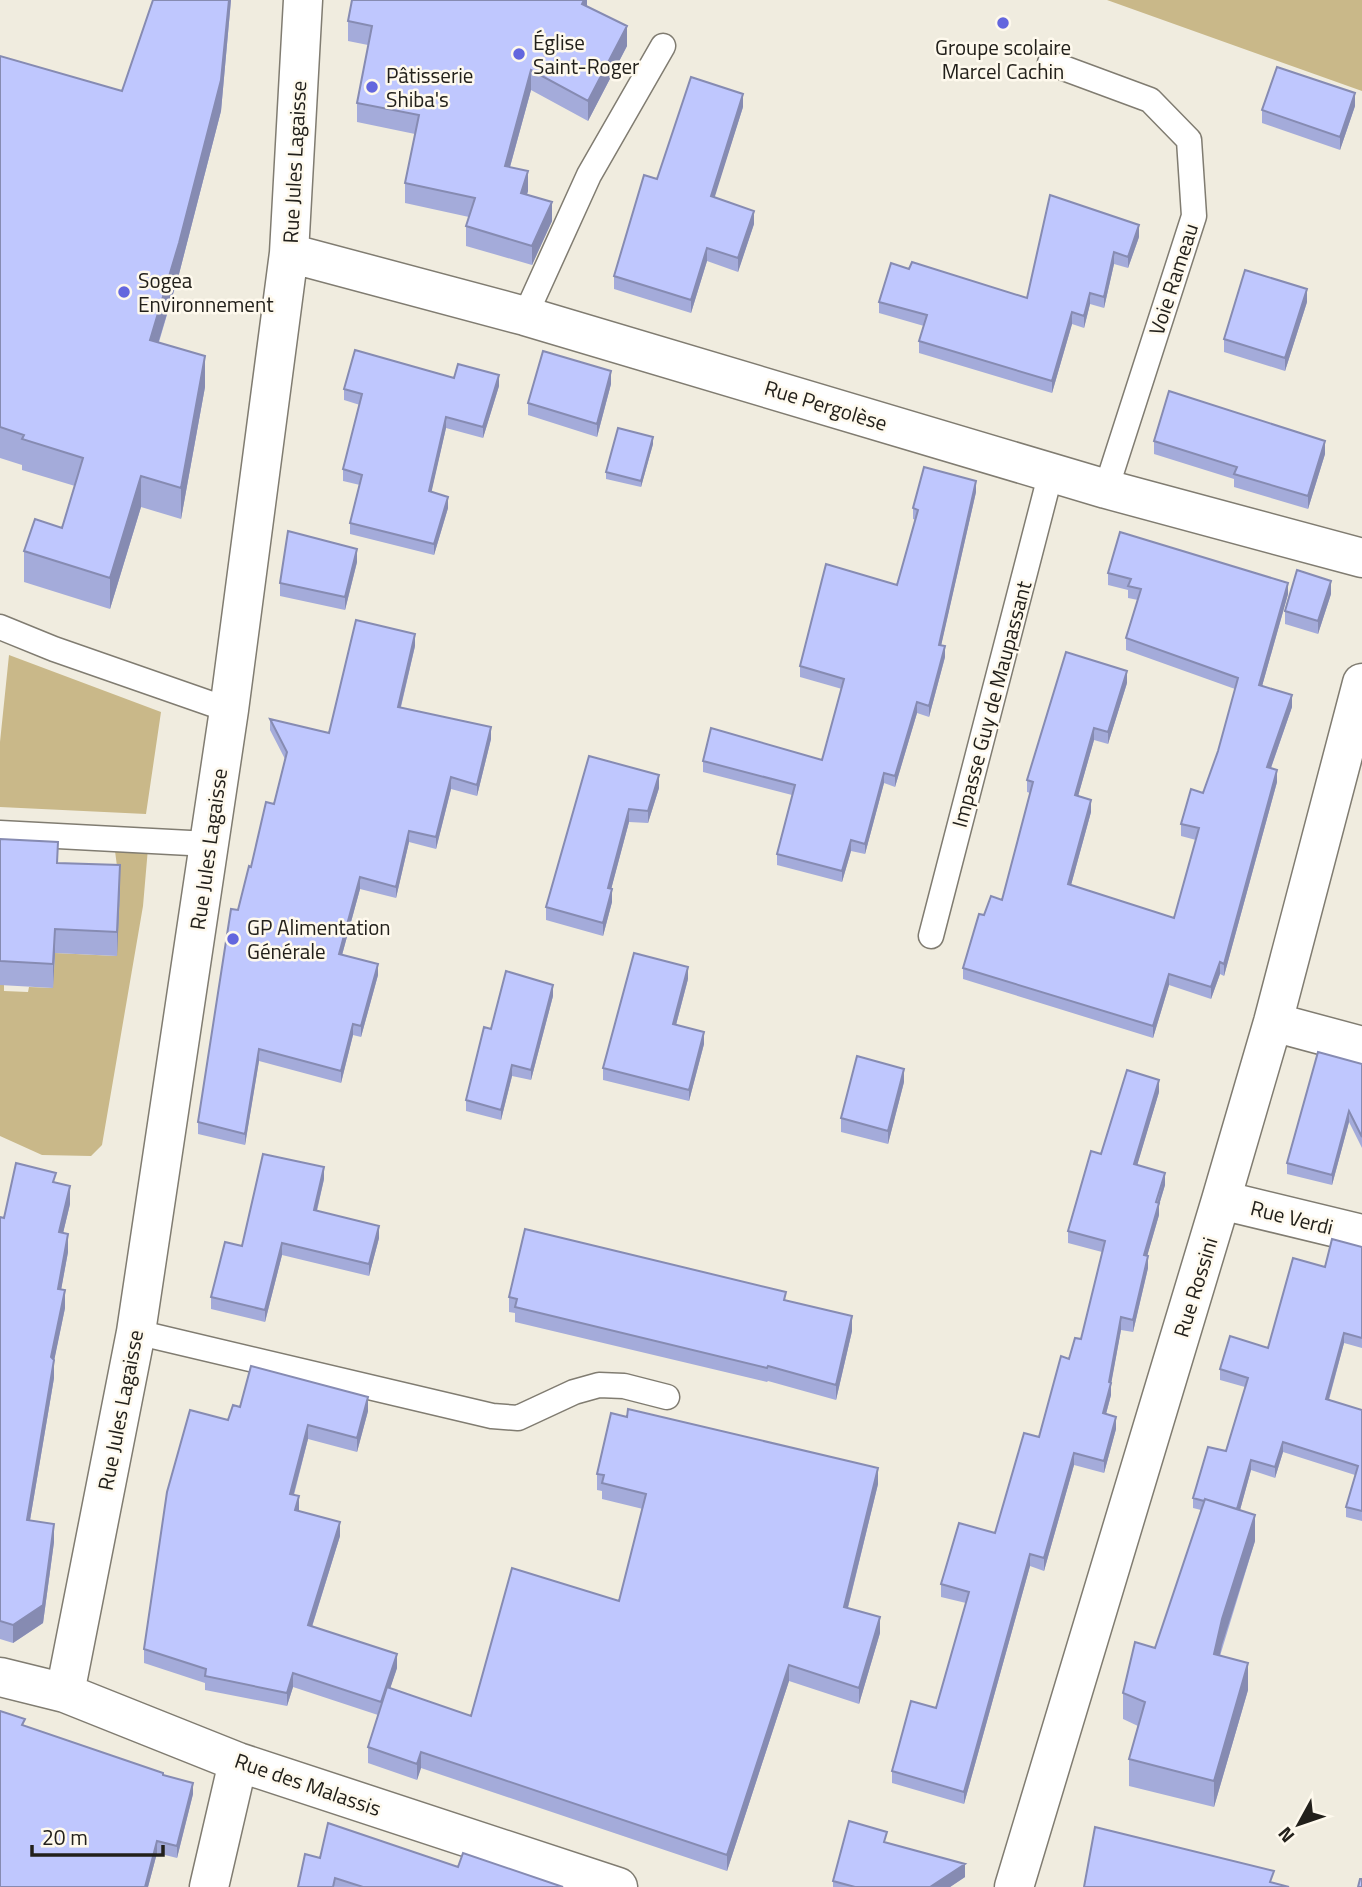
<svg xmlns="http://www.w3.org/2000/svg" width="1362" height="1887" font-family="'Titillium Web',sans-serif">
	<style>
		.green { fill: #c9b889 }
		.lines { fill: none; stroke-linecap: round; stroke-linejoin: round }
		.service-casing { stroke: #807c71; stroke-width: 27 }
		.minor-casing { stroke: #807c71; stroke-width: 41 }
		.service { stroke: #fff; stroke-width: 24 }
		.minor { stroke: #fff; stroke-width: 38 }
		.wall { fill: #a4abda }
		.shaded-wall { fill: #868bb2 }
		.building { fill: #bfc7fe; stroke: #868bb2; stroke-width: 2 }
		.poi-dot { fill: #6366de; stroke: #fef9ed; stroke-width: 2.5 }
		.labels { text-anchor: middle; dominant-baseline: central; stroke-width: 5; stroke-linejoin: round; paint-order: stroke }
		.poi-label { font-size: 21px; fill: #22201b; stroke: #fef9ed; text-anchor: start }
		.street-label { font-size: 21px; fill: #22201b; stroke: #fef9ed }
	</style>
	<rect width="100%" height="100%" fill="#f0ecdf"/>
	<!-- green -->
	<path class="green" d="M1107,0H1362V91Z
		M9,655L161,712L146,814L0,807V742Z
		M148,848L143,906L102,1145L91,1156L42,1155L0,1136V985H4V991L28,992L29,987L53,988L55,953L116,956L120,889L115,851Z"/>
	<g class="lines">
		<!-- service casing -->
		<g class="service-casing">
			<path id="service" d="M1050,63L1150,100L1189,140L1194,216L1106,489
				M525,316L589,175L663,46
				M0,627L54,649L229,710
				M0,833L209,844
				M931,936L1051,472
				M136,1332L492,1416L518,1418L574,1392L599,1385L624,1386L667,1397"/>
		</g>
		<!-- minor casing -->
		<g class="minor-casing">
			<path id="minor" d="M289,253L525,316L1106,489L1362,558
				M1273,1022L1362,1046
				M1221,1200L1362,1234
				M0,1677L65,1693L238,1762L618,1887
				M65,1693L136,1332L229,710L289,253L303,0
				M209,1887L238,1762
				M1014,1887L1221,1200L1273,1022L1362,683"/>
		</g>
		<!-- service -->
		<use href="#service" class="service"/>
		<!-- minor -->
		<use href="#minor" class="minor"/>
	</g>
	<!-- wall -->
	<path class="wall" d="M153,0H231L221,111L179,274L159,342L205,387L181,519L141,507L110,609L24,582V551L62,528L75,486L22,470V465L0,458V56L122,91Z
		M587,0V6L627,46L588,121L531,90L510,167L528,191L527,194L552,221L532,265L466,246V226L469,217L405,203V183L415,134L357,122V103L368,45L348,41V21Z
		M1355,106L1340,150L1262,123V110Z
		M743,107L714,197L754,224L738,272L707,261L691,313L614,289V276L657,179Z
		M1139,237L1128,268L1114,264L1104,308L1090,304L1084,328L1072,324L1052,393L919,353V341L924,326L879,313V302L909,269L1027,298Z
		M1307,302L1285,371L1224,352V339Z
		M454,378L499,386L483,438L446,428L431,492L448,508L434,555L350,534V523L360,485L343,481V469L360,405L344,400V389Z
		M611,384L597,437L528,415V403Z
		M1154,441L1325,454L1308,509L1234,487V479L1154,454Z
		M653,444L641,487L606,479V472Z
		M976,492L941,645L945,657L929,717L917,713L895,787L884,783L865,854L851,851L842,882L777,865V854L792,795L703,772V761L822,760L842,689L800,677V666L897,585L916,520L913,519V508Z
		M357,562L345,610L280,596V583Z
		M1108,573L1288,594L1262,686L1292,707L1271,768L1277,782L1224,976L1220,974L1211,999L1169,985L1153,1038L963,979V968L984,915L1002,900L1030,793L1027,792V780L1127,683L1108,744L1094,740L1078,796L1091,812L1071,885L1174,918L1196,840L1181,836V824L1203,793L1218,751L1235,689L1126,650V638L1138,600L1128,598V590L1108,585Z
		M1331,594L1318,634L1285,624V611Z
		M415,646L401,707L491,739L477,796L451,789L436,849L409,842L396,898L360,889L342,955L378,975L361,1037L353,1035L341,1083L259,1061L245,1145L198,1134V1122L238,910L274,804L285,759L270,730V719L329,733Z
		M589,756L659,788L648,823L629,822L611,889L612,902L603,936L546,920V907Z
		M0,839L120,889L117,956L55,953L53,988L0,985Z
		M688,979L676,1025L704,1044L689,1101L603,1080V1068Z
		M553,996L531,1080L512,1076L501,1120L466,1111V1100L491,1029Z
		M1362,1064V1148L1349,1122L1332,1185L1287,1174V1163Z
		M904,1082L888,1144L841,1132V1118Z
		M1159,1092L1137,1165L1165,1185L1159,1205V1215L1147,1256L1148,1268L1133,1332L1121,1330L1111,1383V1395L1106,1414L1116,1429L1104,1473L1074,1465L1044,1571L1030,1566L964,1804L892,1783V1771L936,1708L966,1603L941,1597V1584L995,1533L1039,1437L1069,1359L1081,1339L1102,1252L1068,1243V1231L1101,1154Z
		M324,1179L317,1211L379,1238L369,1276L282,1255L265,1322L211,1309V1297L242,1246Z
		M56,1183L70,1204L63,1233L68,1252L61,1289L65,1308L54,1360V1378L30,1520L54,1542L43,1623L13,1643L0,1639V1217L4,1218Z
		M1362,1247V1348L1344,1343L1329,1400L1362,1410V1521L1346,1517V1507L1355,1475L1283,1452L1275,1478L1251,1470L1240,1510L1255,1541L1220,1656L1248,1690L1214,1807L1129,1786V1759L1138,1726L1123,1719V1693L1155,1648L1201,1510L1193,1508V1498L1226,1451L1245,1387L1220,1380V1369L1268,1348L1325,1267Z
		M509,1297L786,1300L852,1331L836,1400L768,1381L767,1382L515,1322V1313L509,1312Z
		M240,1407L368,1411L357,1452L308,1439L294,1495L299,1511L340,1536L312,1627L397,1668L390,1688L471,1716L619,1601L643,1509L602,1499V1491L597,1490V1474L878,1484L848,1608L880,1633L859,1704L789,1681L727,1871L421,1768L417,1780L368,1763V1747L378,1715L293,1687L287,1706L205,1690V1683L144,1663V1649L228,1420Z
		M25,1726L163,1775L193,1794L177,1858L157,1853L148,1887H0Z
		M887,1843L965,1877L950,1887H833V1881Z
		M320,1858L458,1867L563,1887H298Z"/>
	<!-- shaded-wall -->
	<path class="shaded-wall" d="M229,0H231L221,111L179,274L150,370V340Z
		M584,0H587V12L582,4Z
		M627,26V46L588,121V101Z
		M531,70V90L505,185V166Z
		M1355,93V106L1340,150V137Z
		M743,94V107L711,209V196Z
		M528,171V191L521,213V193Z
		M552,202V221L532,265V246Z
		M754,211V224L738,272V258Z
		M1139,225V237L1128,268V257Z
		M707,248V261L691,313V300Z
		M1114,252V264L1104,308V297Z
		M1307,289V302L1285,371V358Z
		M1090,293V304L1084,328V316Z
		M1072,312V324L1052,393V381Z
		M205,356V387L181,519V488Z
		M611,371V384L597,437V424Z
		M499,375V386L483,438V427Z
		M446,417V428L429,503V491Z
		M653,437V444L641,487V481Z
		M1325,441V454L1308,509V496Z
		M141,476V507L110,609V578Z
		M976,481V492L939,655V645Z
		M448,497V508L434,555V544Z
		M357,549V562L345,610V597Z
		M1331,581V594L1318,634V621Z
		M1288,583V594L1259,697V685Z
		M415,634V646L398,718V707Z
		M945,646V657L929,717V706Z
		M1127,671V683L1108,744V732Z
		M1292,695V707L1267,779V767Z
		M917,702V713L895,787V776Z
		M491,727V739L477,796V785Z
		M1094,728V740L1075,807V795Z
		M1277,770V782L1224,976V964Z
		M884,773V783L865,854V844Z
		M659,775V788L648,823V811Z
		M451,777V789L436,849V837Z
		M1091,800V812L1068,896V884Z
		M629,809V822L608,901V888Z
		M409,831V842L396,898V887Z
		M851,840V851L842,882V871Z
		M120,865V889L117,956V932Z
		M360,877V889L339,966V954Z
		M612,889V902L603,936V923Z
		M55,929V953L53,988V964Z
		M1220,962V974L1211,999V987Z
		M378,964V975L361,1037V1026Z
		M688,967V979L673,1036V1024Z
		M1169,974V985L1153,1038V1026Z
		M553,985V996L531,1080V1070Z
		M353,1024V1035L341,1083V1071Z
		M704,1032V1044L689,1101V1090Z
		M259,1049V1061L245,1145V1134Z
		M512,1065V1076L501,1120V1110Z
		M904,1069V1082L888,1144V1131Z
		M1159,1080V1092L1134,1176V1164Z
		M1349,1111V1122L1332,1185V1175Z
		M324,1167V1179L314,1222V1210Z
		M1165,1173V1185L1159,1205V1215L1144,1267V1255Z
		M70,1186V1204L59,1250V1232Z
		M379,1226V1238L369,1276V1264Z
		M68,1234V1252L58,1307V1289Z
		M282,1243V1255L265,1322V1310Z
		M1148,1256V1268L1133,1332V1320Z
		M65,1290V1308L51,1376V1357Z
		M852,1316V1331L836,1400V1385Z
		M1121,1317V1330L1110,1390L1111,1383V1395L1103,1425V1413Z
		M1344,1333V1343L1326,1409V1399Z
		M54,1360V1378L27,1538V1520Z
		M368,1397V1411L357,1452V1438Z
		M1116,1417V1429L1104,1473V1461Z
		M308,1425V1439L290,1508V1494Z
		M1283,1442V1452L1275,1478V1467Z
		M1074,1453V1465L1044,1571V1558Z
		M1251,1460V1470L1237,1521V1510Z
		M878,1468V1484L844,1623V1607Z
		M299,1496V1510H295Z
		M1255,1515V1541L1222,1645L1214,1681V1654L1222,1619Z
		M340,1522V1536L308,1639V1625Z
		M54,1524V1542L43,1623L13,1643V1625Z
		M1030,1554V1566L964,1804V1792Z
		M880,1617V1633L859,1704V1688Z
		M397,1654V1668L381,1716V1702Z
		M1248,1663V1690L1214,1807V1781Z
		M789,1665V1681L727,1871V1855Z
		M293,1673V1687L287,1706V1693Z
		M421,1752V1768L417,1780V1764Z
		M193,1783V1794L177,1858V1846Z
		M157,1841V1853L148,1887H145Z
		M965,1864V1877L950,1887H930Z"/>
	<!-- building -->
	<path class="building" d="M153,0H229L221,80L179,243L150,340L205,356L181,488L141,476L110,578L24,551L35,519L62,528L83,458L22,439L24,435L0,427V56L122,91Z
		M352,0H584L582,4L627,26L588,101L531,70L505,166L528,171L521,193L552,202L532,246L466,226L475,198L405,183L419,115L357,103L372,26L348,21Z
		M1277,67L1355,93L1340,137L1262,110Z
		M691,77L743,94L711,196L754,211L738,258L707,248L691,300L614,276L644,175L657,179Z
		M1050,195L1139,225L1128,257L1114,252L1104,297L1090,293L1084,316L1072,312L1052,381L919,341L927,315L879,302L891,263L909,269L912,262L1027,298Z
		M1245,270L1307,289L1285,358L1224,339Z
		M355,350L454,378L458,364L499,375L483,427L446,417L429,491L448,497L434,544L350,523L362,475L343,469L362,394L344,389Z
		M543,351L611,371L597,424L528,403Z
		M1169,391L1325,441L1308,496L1234,474L1237,467L1154,441Z
		M618,428L653,437L641,481L606,472Z
		M924,467L976,481L939,645L945,646L929,706L917,702L895,776L884,773L865,844L851,840L842,871L777,854L795,785L703,761L711,728L822,760L844,679L800,666L826,564L897,585L918,510L913,508Z
		M288,531L357,549L345,597L280,583Z
		M1120,532L1288,583L1259,685L1292,695L1267,767L1277,770L1224,964L1220,962L1211,987L1169,974L1153,1026L963,968L979,914L984,915L991,896L1002,900L1033,782L1027,780L1066,652L1127,671L1108,732L1094,728L1075,795L1091,800L1068,884L1174,918L1199,828L1181,824L1191,789L1203,793L1218,751L1238,678L1126,638L1141,589L1128,586L1131,579L1108,573Z
		M1297,570L1331,581L1318,621L1285,611Z
		M356,620L415,634L398,707L491,727L477,785L451,777L436,837L409,831L396,887L360,877L339,954L378,964L361,1026L353,1024L341,1071L259,1049L245,1134L198,1122L231,909L238,910L249,866L251,867L266,802L274,804L287,752L270,719L329,733Z
		M589,756L659,775L648,811L629,809L608,888L612,889L603,923L546,907Z
		M0,839L58,842L57,863L120,865L117,932L55,929L53,964L0,961Z
		M634,953L688,967L673,1024L704,1032L689,1090L603,1068Z
		M506,971L553,985L531,1070L512,1065L501,1110L466,1100L484,1027L491,1029Z
		M1318,1052L1362,1064V1137L1349,1111L1332,1175L1287,1163Z
		M857,1056L904,1069L888,1131L841,1118Z
		M1127,1070L1159,1080L1134,1164L1165,1173L1156,1202L1159,1203L1144,1255L1148,1256L1133,1320L1121,1317L1109,1382L1111,1383L1103,1413L1116,1417L1104,1461L1074,1453L1044,1558L1030,1554L964,1792L892,1771L911,1701L936,1708L969,1592L941,1584L959,1523L995,1533L1024,1433L1039,1437L1061,1356L1069,1359L1075,1338L1081,1339L1105,1241L1068,1231L1091,1151L1101,1154Z
		M263,1154L324,1167L314,1210L379,1226L369,1264L282,1243L265,1310L211,1297L225,1242L242,1246Z
		M16,1163L56,1173L53,1182L70,1186L59,1232L68,1234L58,1289L65,1290L51,1357L54,1360L27,1520L54,1524L43,1605L13,1625L0,1621V1217L4,1218Z
		M525,1229L786,1292L784,1300L852,1316L836,1385L768,1366L767,1368L515,1307L517,1299L509,1297Z
		M1332,1239L1362,1247V1338L1344,1333L1326,1399L1362,1410V1511L1346,1507L1358,1466L1283,1442L1275,1467L1251,1460L1237,1509L1205,1499L1204,1501L1193,1498L1208,1447L1226,1451L1248,1378L1220,1369L1230,1336L1268,1348L1293,1258L1325,1267Z
		M251,1366L368,1397L357,1438L308,1425L290,1494L299,1496L295,1510L340,1522L308,1625L397,1654L381,1702L293,1673L287,1693L205,1676L206,1669L144,1649L167,1492L190,1410L228,1420L233,1405L240,1407Z
		M628,1409L878,1468L844,1607L880,1617L859,1688L789,1665L727,1855L421,1752L417,1764L368,1747L387,1687L471,1716L512,1568L619,1601L646,1494L602,1483L604,1475L597,1474L611,1413L627,1417Z
		M1205,1499L1255,1515L1222,1619L1214,1654L1248,1663L1214,1781L1129,1759L1145,1702L1123,1693L1135,1642L1155,1648Z
		M0,1711L25,1719L22,1725L163,1773V1775L193,1783L177,1846L157,1841L145,1887H0Z
		M849,1821L887,1832L884,1842L965,1864L930,1887H855L833,1881Z
		M328,1823L458,1867L463,1853L563,1887H363L335,1878L333,1887H298L305,1854L320,1858Z
		M1095,1827L1274,1871L1270,1882L1289,1887H1084Z
		M1360,1879H1362V1887H1358Z"/>
	<!-- markers -->
	<g class="poi-dot">
		<circle cx="1003" cy="23" r="7"/>
		<circle cx="519" cy="54" r="7"/>
		<circle cx="372" cy="87" r="7"/>
		<circle cx="124" cy="292" r="7"/>
		<circle cx="233" cy="939" r="7"/>
	</g>
	<g class="labels">
		<!-- poi labels -->
		<g class="poi-label">
			<text x="533" y="42">Église<tspan x="533" dy="24">Saint-Roger</tspan></text>
			<text x="1003" y="47" text-anchor="middle">Groupe scolaire<tspan x="1003" dy="24">Marcel Cachin</tspan></text>
			<text x="386" y="75">Pâtisserie<tspan x="386" dy="24">Shiba's</tspan></text>
			<text x="138" y="280">Sogea<tspan x="138" dy="24">Environnement</tspan></text>
			<text x="247" y="927">GP Alimentation<tspan x="247" dy="24">Générale</tspan></text>
		</g>
		<!-- street labels -->
		<g class="street-label">
			<text transform="translate(294 162) rotate(-87)">Rue Jules Lagaisse</text>
			<text transform="translate(1173 279) rotate(-72)">Voie Rameau</text>
			<text transform="translate(826 405) rotate(17)">Rue Pergolèse</text>
			<text transform="translate(991 704) rotate(-75)">Impasse Guy de Maupassant</text>
			<text transform="translate(208 849) rotate(-82)">Rue Jules Lagaisse</text>
			<text transform="translate(1292 1217) rotate(14)">Rue Verdi</text>
			<text transform="translate(1195 1287) rotate(-73)">Rue Rossini</text>
			<text transform="translate(120 1410) rotate(-79)">Rue Jules Lagaisse</text>
			<text transform="translate(308 1784) rotate(19)">Rue des Malassis</text>
		</g>
	</g>
	<!-- north arrow -->
	<g transform="translate(1299 1824) rotate(230)" stroke="#fef9ed" stroke-width="5" paint-order="stroke">
	<path d="M0-5L12 26L0 18L-12 26Z" fill="#22201b"/>
	<text y="-10" font-size="19" font-weight="bold" text-anchor="middle" fill="#22201b">N</text>
	</g>
	<!-- scale -->
	<path d="M32 1845v10h131v-10" fill="none" stroke="#22201b" stroke-width="3.5"/>
	<text x="42" y="1845" font-size="21" fill="#22201b" stroke="#fef9ed" stroke-width="5" paint-order="stroke">20 m</text>
</svg>
